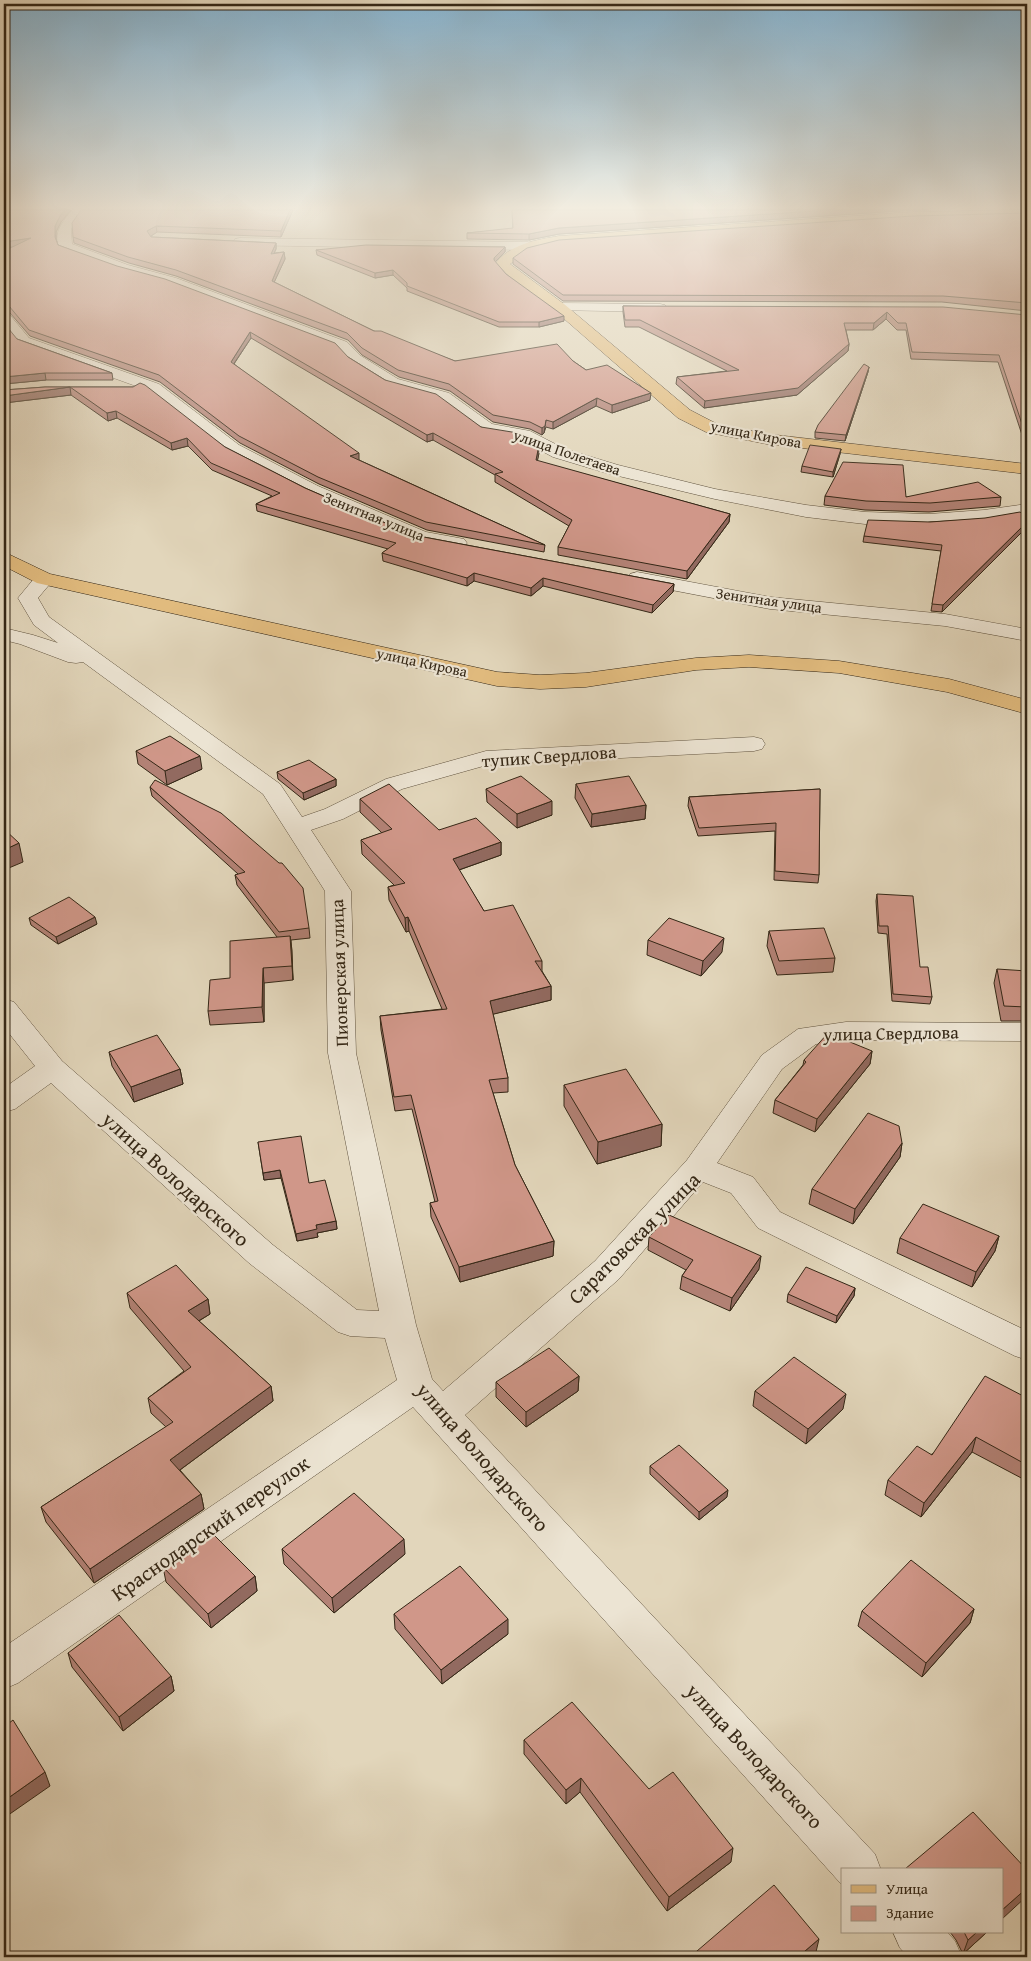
<svg xmlns="http://www.w3.org/2000/svg" width="1031" height="1961" font-family="'Gentium Book Plus',serif">
	<style>
		.lines { fill: none; stroke-linecap: round; stroke-linejoin: round }
		.minor-casing { stroke: #60533f; stroke-width: 1 }
		.major-casing { stroke: #342716; stroke-width: 1 }
		.minor { fill: #ece4d3; fill-rule: evenodd }
		.major { fill: #e1bb7e; fill-rule: evenodd }
		.wall { fill: #b38276; stroke: #342716 }
		.shaded-wall { fill: #926a60; stroke: #342716 }
		.building { fill: #d09789; stroke: #342716 }
		.labels { text-anchor: middle; dominant-baseline: central; stroke-width: 4.5; stroke-linejoin: round; paint-order: stroke }
		.far-street-label { font-size: 15px; fill: #342716; stroke: #ece4d3 }
		.street-label { font-size: 18px; fill: #342716; stroke: #ece4d3 }
		.near-street-label { font-size: 21px; fill: #342716; stroke: #ece4d3 }
	</style>
	<rect width="100%" height="100%" fill="#e2d6bb"/>
	<filter id="stains"><feTurbulence type="fractalNoise" baseFrequency=".004" numOctaves="4"/><feColorMatrix values="0 0 0 0 .2 0 0 0 0 .09 0 0 0 0 .02 0 0 0 .5 -.17"/></filter>
	<radialGradient id="worn" r=".72"><stop offset=".6" stop-color="#630" stop-opacity="0"/><stop offset="1" stop-color="#630" stop-opacity=".3"/></radialGradient>
	<g class="lines">
		<!-- minor casing -->
		<g class="minor-casing">
			<path id="minor" d="M72,210H84L71,229L72,244L128,265L176,278L347,342L361,356L398,379L449,393L492,424L530,431L565,449L618,465L715,489L806,505L865,512L929,514L984,510L1027,504V515L984,522L929,526L865,524L806,517L715,499L606,473L553,457L519,439L481,432L437,399L386,385L349,362L337,348L166,284L118,271L60,249C52,233 63,222 72,210Z
				M240,238L528,242L535,246L528,250L235,245L233,242L235,239Z
				M559,303L660,304L665,305L667,308L665,311L660,312L554,310L552,307L554,304Z
				M4,313L9,314L29,338L159,384L239,445L318,486L426,532L464,539L467,543L464,547L457,549L414,541L306,494L227,453L147,390L19,344L4,326Z
				M637,572L770,597L945,614L1027,629V641L945,626L770,609L630,582L627,578L630,574Z
				M44,573L51,575L54,579L38,598L49,617L280,784L302,817L325,809L386,779L486,751L754,737L762,739L765,744L762,749L754,751L487,765L402,789L343,819L311,830L351,891L356,1053L416,1325L432,1379L443,1391L595,1261L687,1160L762,1055L798,1029L846,1022L1027,1023V1041L846,1040L816,1044L782,1069L717,1163L753,1177L780,1212L1027,1331V1360L1015,1356L758,1228L731,1193L703,1182L619,1279L465,1415L875,1854L881,1870H842V1885L413,1407L18,1683L4,1689V1647L397,1380L385,1338L350,1336L338,1332L249,1263L51,1083L15,1109L4,1112V1088L35,1066L4,1027V999L14,1002L62,1061L273,1245L357,1310L379,1311L328,1053L325,891L263,794L83,662L76,663L68,662L20,644L4,640V628L33,635L58,643L34,625L18,598L37,575Z
				M893,1932H947L955,1941L962,1957H908L900,1948Z"/>
		</g>
		<!-- major casing -->
		<g class="major-casing">
			<path id="major" d="M1027,210V217L912,220L559,244L526,252L510,264L564,304L690,410L717,424L767,434L1027,464V474L767,444L706,432L678,418L554,310L507,277L495,264C510,244 536,240 559,236L912,212Z
				M4,552L50,574L497,672L540,675L586,673L696,658L749,655L839,661L949,679L1027,700V714L947,692L839,673L749,667L696,670L586,687L540,689L497,686L37,583L4,566Z"/>
		</g>
		<!-- minor -->
		<use href="#minor" class="minor"/>
		<!-- major -->
		<use href="#major" class="major"/>
	</g>
	<!-- wall -->
	<path class="wall" d="M4,210H71L61,222L56,232V239L58,245L348,357L385,380L481,427L525,442L539,453L537,461L730,514L729,522L687,579L558,555V547L569,526L495,482V475L433,440L427,442L251,338L234,364L359,460L545,545L544,552L427,530L319,484L240,443L160,382L30,336L10,313L4,312V250L11,247Z
		M293,210L281,237L157,232L151,236V237L276,243V249L274,253L284,252L285,259L274,282L374,331L455,361H573L586,370L650,400L612,413L596,406L553,429L546,427L544,433L542,435L530,429L493,422L450,391L399,377L362,355L348,340L176,276L129,263L74,243L73,237Z
		M512,210H929H912L559,234L529,240L467,239V233L513,229Z
		M1027,213V311L942,302L563,301L513,264V258Z
		M505,247V252L495,262L506,274L564,321L539,327H499L407,291V288L393,275L375,278L317,255L316,250Z
		M623,306L1027,315V450L998,362L911,359L906,330H897L886,319L873,330H846L849,344L848,351L797,395L704,408L676,384L677,377L727,371L639,327H625L623,312Z
		M17,339L112,373L113,380H46L4,384Z
		M869,367L868,372L845,441L815,438V432Z
		M45,387H133L225,447L305,488L413,535L674,584L673,592L652,613L543,586L531,596L474,581L467,586L383,561L382,553L388,549L257,511L256,504L272,496L212,470L188,446L172,450L117,418L108,421L71,395L4,403V390Z
		M841,449L840,454L833,477L801,472L802,466Z
		M825,496L906,497H1001L1000,506L929,512L865,510L824,505Z
		M1027,517L942,612L931,611L941,551L863,542L864,536L930,522Z
		M136,751L202,769L167,785L138,764Z
		M277,772L336,779V786L304,800L278,779Z
		M576,784L646,805L645,819L591,827L575,798Z
		M150,787L309,928L310,938L291,940L293,980L264,983V1022L210,1025L208,1011L277,937L237,885L235,875L238,874L152,796Z
		M486,789L552,815L517,828L487,802Z
		M820,789L819,875L818,883L774,880L775,831L698,836L688,806L689,797Z
		M360,799L439,830L501,842V855L459,870L484,911L542,961V971L551,986V1000L493,1014L508,1078V1092L493,1093L515,1165L554,1241L553,1256L460,1282L431,1217L430,1203L435,1202L412,1109L395,1111L381,1030L380,1016L442,1009L409,931L406,932L389,900L388,887L394,885L362,854L361,840L382,833L360,812Z
		M877,894L932,997L930,1004L892,1001L887,934L878,933L876,901Z
		M29,918L97,924L58,944L31,925Z
		M769,931L835,958L833,972L777,975L767,946Z
		M648,940L722,952L701,976L647,955Z
		M997,969L1026,1007L1023,1021H1001L994,983Z
		M872,1051L870,1064L815,1132L773,1113L775,1100L803,1065L804,1060Z
		M109,1052L180,1069L183,1084L134,1102L112,1066Z
		M564,1085L662,1124L661,1146L597,1164L564,1106Z
		M258,1142L309,1183L336,1221L337,1229L317,1233L318,1237L297,1241L281,1178L264,1180Z
		M902,1143L900,1157L853,1224L809,1204L812,1189Z
		M999,1236L995,1251L972,1287L897,1253L900,1238Z
		M649,1237L759,1269L730,1311L680,1289L682,1276L686,1270L648,1250Z
		M855,1288L854,1296L836,1323L787,1302L788,1294Z
		M127,1293L208,1299L210,1314L199,1321L271,1386L273,1401L180,1470L201,1494L204,1509L94,1583L46,1522L41,1507L166,1427L151,1413L148,1398L184,1371L130,1308Z
		M579,1376L578,1391L526,1427L496,1397V1382Z
		M755,1391L843,1409L806,1444L753,1406Z
		M1027,1398V1481L972,1452L921,1517L885,1495L888,1480Z
		M650,1466L727,1497L699,1520L650,1474Z
		M282,1549L405,1554L334,1613L284,1564Z
		M163,1567L255,1576L257,1591L211,1628L166,1582Z
		M974,1609L970,1623L922,1677L858,1626L862,1611Z
		M394,1614L508,1634L442,1684L395,1629Z
		M68,1653L171,1676L174,1691L123,1731L72,1667Z
		M524,1740L649,1789L731,1862L667,1911L580,1792L566,1804L524,1754Z
		M950,1932H987L963,1954L956,1940Z"/>
	<!-- shaded-wall -->
	<path class="shaded-wall" d="M65,210H71L61,222L56,232V243L55,237V226L60,216Z
		M290,210H293L281,237V231Z
		M829,210H912L559,234L529,240V234L559,228Z
		M156,226L157,232L148,238L147,231Z
		M31,238L32,244L4,248V242Z
		M276,243V249L271,260V254Z
		M505,247V252L494,263V258Z
		M284,252L285,259L272,287V281Z
		M393,270V275L375,278V273Z
		M887,312L886,319L873,330L874,323Z
		M564,316V321L539,327V322Z
		M250,332L251,338L231,368V362Z
		M849,344L848,351L797,395L704,408L705,401Z
		M869,367L868,372L845,441L846,435Z
		M45,373L46,380L4,384V377Z
		M70,387L71,395L4,403V396Z
		M651,393L650,400L612,413V405Z
		M597,398L596,406L553,429V422Z
		M116,411L117,418L108,421L107,413Z
		M546,420L544,433L542,435V428Z
		M433,433V440L427,442V435Z
		M525,437V444L517,441Z
		M187,438L188,446L172,450L171,443Z
		M539,445V453L536,468V460Z
		M841,449L840,454L833,477V472Z
		M359,453V461L350,456Z
		M730,514L729,522L687,579V571Z
		M1027,522V527L942,612L943,605Z
		M474,573V581L467,586V578Z
		M543,578V586L531,596V588Z
		M674,584L673,592L652,613L653,605Z
		M200,756L202,769L167,785L165,771Z
		M336,779V786L304,800L303,793Z
		M552,801V815L517,828V814Z
		M646,805L645,819L591,827L592,814Z
		M501,842V855L453,872V859Z
		M19,843L23,862L4,870V850Z
		M95,917L97,924L58,944L56,937Z
		M408,917L409,931L406,932L405,918Z
		M290,936L292,950L293,980L292,966Z
		M724,938L722,952L701,976L703,961Z
		M263,968L264,983V1022L262,1007Z
		M551,986V1000L490,1015V1001Z
		M872,1051L870,1064L815,1132L817,1119Z
		M180,1069L183,1084L134,1102L131,1087Z
		M662,1124L661,1146L597,1164L598,1142Z
		M902,1143L900,1157L853,1224L855,1209Z
		M280,1170L281,1178L264,1180L263,1173Z
		M336,1221L337,1229L317,1233L318,1237L297,1241L296,1234L316,1225Z
		M999,1236L995,1251L972,1287L976,1272Z
		M554,1241L553,1256L460,1282L459,1267Z
		M761,1256L759,1269L730,1311L732,1298Z
		M855,1288L854,1296L836,1323L837,1316Z
		M208,1299L210,1314L190,1326L188,1311Z
		M579,1376L578,1391L526,1427V1412Z
		M271,1386L273,1401L173,1475L170,1460Z
		M846,1394L843,1409L806,1444L808,1429Z
		M976,1437L972,1452L921,1517L924,1503Z
		M728,1490L727,1497L699,1520V1512Z
		M201,1494L204,1509L94,1583L90,1569Z
		M404,1539L405,1554L334,1613L332,1598Z
		M255,1576L257,1591L211,1628L208,1614Z
		M4,1605L7,1615L4,1617Z
		M974,1609L970,1623L922,1677L926,1663Z
		M508,1619V1634L442,1684L441,1670Z
		M171,1676L174,1691L123,1731L119,1717Z
		M45,1772L50,1786L4,1818V1801Z
		M581,1778L580,1792L566,1804V1790Z
		M733,1848L731,1862L667,1911L669,1897Z
		M1027,1888V1896L1002,1919V1910Z
		M977,1932H987L963,1954L968,1940Z
		M819,1939L816,1952L810,1957H798Z"/>
	<!-- building -->
	<path class="building" d="M4,210H65L60,216L55,226V237L58,245L117,266L165,279L335,343L348,357L385,380L436,394L481,427L518,433L525,437L517,441L539,445L536,460L730,514L687,571L558,547L572,520L495,474L503,472L433,433L427,435L250,332L231,362L359,453L350,456L545,545L426,522L318,477L239,436L159,375L29,330L9,306L4,305V251L31,238L4,242Z
		M81,210H290L281,231L156,226L147,231L151,237L276,243L271,254L284,252L272,281L374,331H381L455,361L557,344L573,361L586,370L607,365L651,393L612,405L597,398L553,422L546,420L545,426L542,428L530,422L493,415L449,384L398,370L362,348L347,333L176,270L128,257L73,237L72,223Z
		M512,210H829L559,228L529,234L467,233L513,228Z
		M1027,213V303L943,296L563,295L513,258L527,248L559,240L913,216Z
		M366,245L505,247L494,258V260L506,274L564,316L539,322H499L407,286V283L393,270L375,273L316,250Z
		M623,306L943,307L1027,315V439L999,355L912,352L906,323H898L887,312L874,323H844L849,344L798,388L705,401L677,377L739,370L640,320H625Z
		M4,323L17,339L112,373H45L4,377Z
		M864,364L869,367L846,435L815,432L818,425Z
		M140,383L145,385L225,447L305,488L413,535L674,584L653,605L543,578L531,588L474,573L467,578L382,553L396,543L256,504L280,493L211,463L187,438L171,443L116,411L107,413L70,387L4,396V390L45,387H133Z
		M810,445L841,449L833,472L802,466Z
		M843,462L903,465L906,497L978,482L1001,497L930,503L866,501L825,496Z
		M1020,512L1027,517V522L943,605L932,604L942,545L864,536L868,520L930,522L985,518Z
		M170,736L200,756L165,771L136,751Z
		M309,760L336,779L303,793L277,772Z
		M521,776L552,801L517,814L486,789Z
		M629,776L646,805L592,814L576,784Z
		M155,780L221,813L279,863H282L303,888L309,928L279,932L235,875L245,872L150,787Z
		M389,784L439,830L476,818L501,842L453,859L484,911L513,905L542,961H535L551,986L490,1001L508,1078L489,1080L515,1165L554,1241L459,1267L430,1203L438,1201L411,1095L394,1097L380,1016L447,1009L408,917L405,918L388,887L405,883L361,840L392,829L360,799Z
		M820,789L819,875L775,871L776,823L699,828L689,797Z
		M4,829L19,843L4,850Z
		M877,894L913,896L920,967H928L932,997L893,994L888,926H879Z
		M69,897L95,917L56,937L29,918Z
		M669,918L724,938L703,961L648,940Z
		M824,928L835,958L779,961L769,931Z
		M290,936L292,966L263,968L262,1007L208,1011L210,980L230,978V941Z
		M997,969L1027,971V1000L1026,1007L1004,1006Z
		M828,1033L872,1051L817,1119L775,1100L806,1062L804,1060Z
		M157,1035L180,1069L131,1087L109,1052Z
		M626,1069L662,1124L598,1142L564,1085Z
		M868,1113L899,1126L902,1143L855,1209L812,1189Z
		M301,1136L309,1183L325,1180L336,1221L316,1225L317,1229L296,1234L280,1170L263,1173L258,1142Z
		M923,1204L999,1236L976,1272L900,1238Z
		M669,1215L761,1256L732,1298L682,1276L693,1260L649,1237Z
		M176,1265L208,1299L188,1311L271,1386L170,1460L201,1494L90,1569L41,1507L173,1422L148,1398L191,1367L127,1293Z
		M806,1267L855,1288L837,1316L788,1294Z
		M549,1348L579,1376L526,1412L496,1382Z
		M794,1357L846,1394L808,1429L755,1391Z
		M985,1376L1027,1398V1465L976,1437L924,1503L888,1480L917,1446L932,1455Z
		M679,1445L728,1490L699,1512L650,1466Z
		M354,1493L404,1539L332,1598L282,1549Z
		M212,1533L255,1576L208,1614L163,1567Z
		M911,1560L974,1609L926,1663L862,1611Z
		M460,1566L508,1619L441,1670L394,1614Z
		M119,1615L171,1676L119,1717L68,1653Z
		M572,1702L649,1789L673,1772L733,1848L669,1897L581,1778L566,1790L524,1740Z
		M13,1720L45,1772L4,1801V1727Z
		M973,1812L1027,1870V1888L1002,1910V1870H905V1869Z
		M774,1885L819,1939L798,1957H690Z
		M964,1932H977L968,1940Z"/>
	<!-- sky -->
	<linearGradient id="sky" x2="0" y2="1"><stop stop-color="#87b6d4"/><stop offset="0.43" stop-color="#f2ede0"/><stop offset="1" stop-color="#f2ede0" stop-opacity="0"/></linearGradient>
	<rect width="1031" height="484" fill="url(#sky)"/>
	<g class="labels">
		<!-- far-street labels -->
		<g class="far-street-label">
			<text transform="translate(756 434) rotate(11)">улица Кирова</text>
			<text transform="translate(567 452) rotate(19)">улица Полетаева</text>
			<text transform="translate(374 516) rotate(22)">Зенитная улица</text>
			<text transform="translate(769 600) rotate(8)">Зенитная улица</text>
			<text transform="translate(422 662) rotate(12)">улица Кирова</text>
		</g>
		<!-- street labels -->
		<g class="street-label">
			<text transform="translate(549 756) rotate(-4)">тупик Свердлова</text>
			<text transform="translate(339 973) rotate(-92)">Пионерская улица</text>
			<text transform="translate(891 1033) rotate(-1)">улица Свердлова</text>
		</g>
		<!-- near-street labels -->
		<g class="near-street-label">
			<text transform="translate(176 1179) rotate(42)">улица Володарского</text>
			<text transform="translate(634 1238) rotate(-45)">Саратовская улица</text>
			<text transform="translate(483 1457) rotate(49)">улица Володарского</text>
			<text transform="translate(210 1528) rotate(-35)">Краснодарский переулок</text>
			<text transform="translate(755 1756) rotate(47)">улица Володарского</text>
		</g>
	</g>
	<!-- margin -->
	<rect width="1031" height="1961" fill="none" stroke="#e2d6bb" stroke-width="20"/>
	<rect x="5" y="5" width="1021" height="1951" fill="none" stroke="#342716" stroke-width="2.5"/>
	<rect x="10" y="10" width="1011" height="1941" fill="none" stroke="#342716"/>
	<!-- legend -->
	<rect x="841" y="1868" width="162" height="65" fill="#ece4d3" stroke="#a29887"/>
	<rect x="851" y="1885" width="25" height="8" fill="#e1bb7e" stroke="#a29887"/>
	<text x="886" y="1894" font-size="15" fill="#342716">Улица</text>
	<rect x="851" y="1906" width="25" height="15" fill="#d09789" stroke="#a29887"/>
	<text x="886" y="1918" font-size="15" fill="#342716">Здание</text>
	<rect width="100%" height="100%" filter="url(#stains)"/>
	<rect width="100%" height="100%" fill="url(#worn)"/>
</svg>
